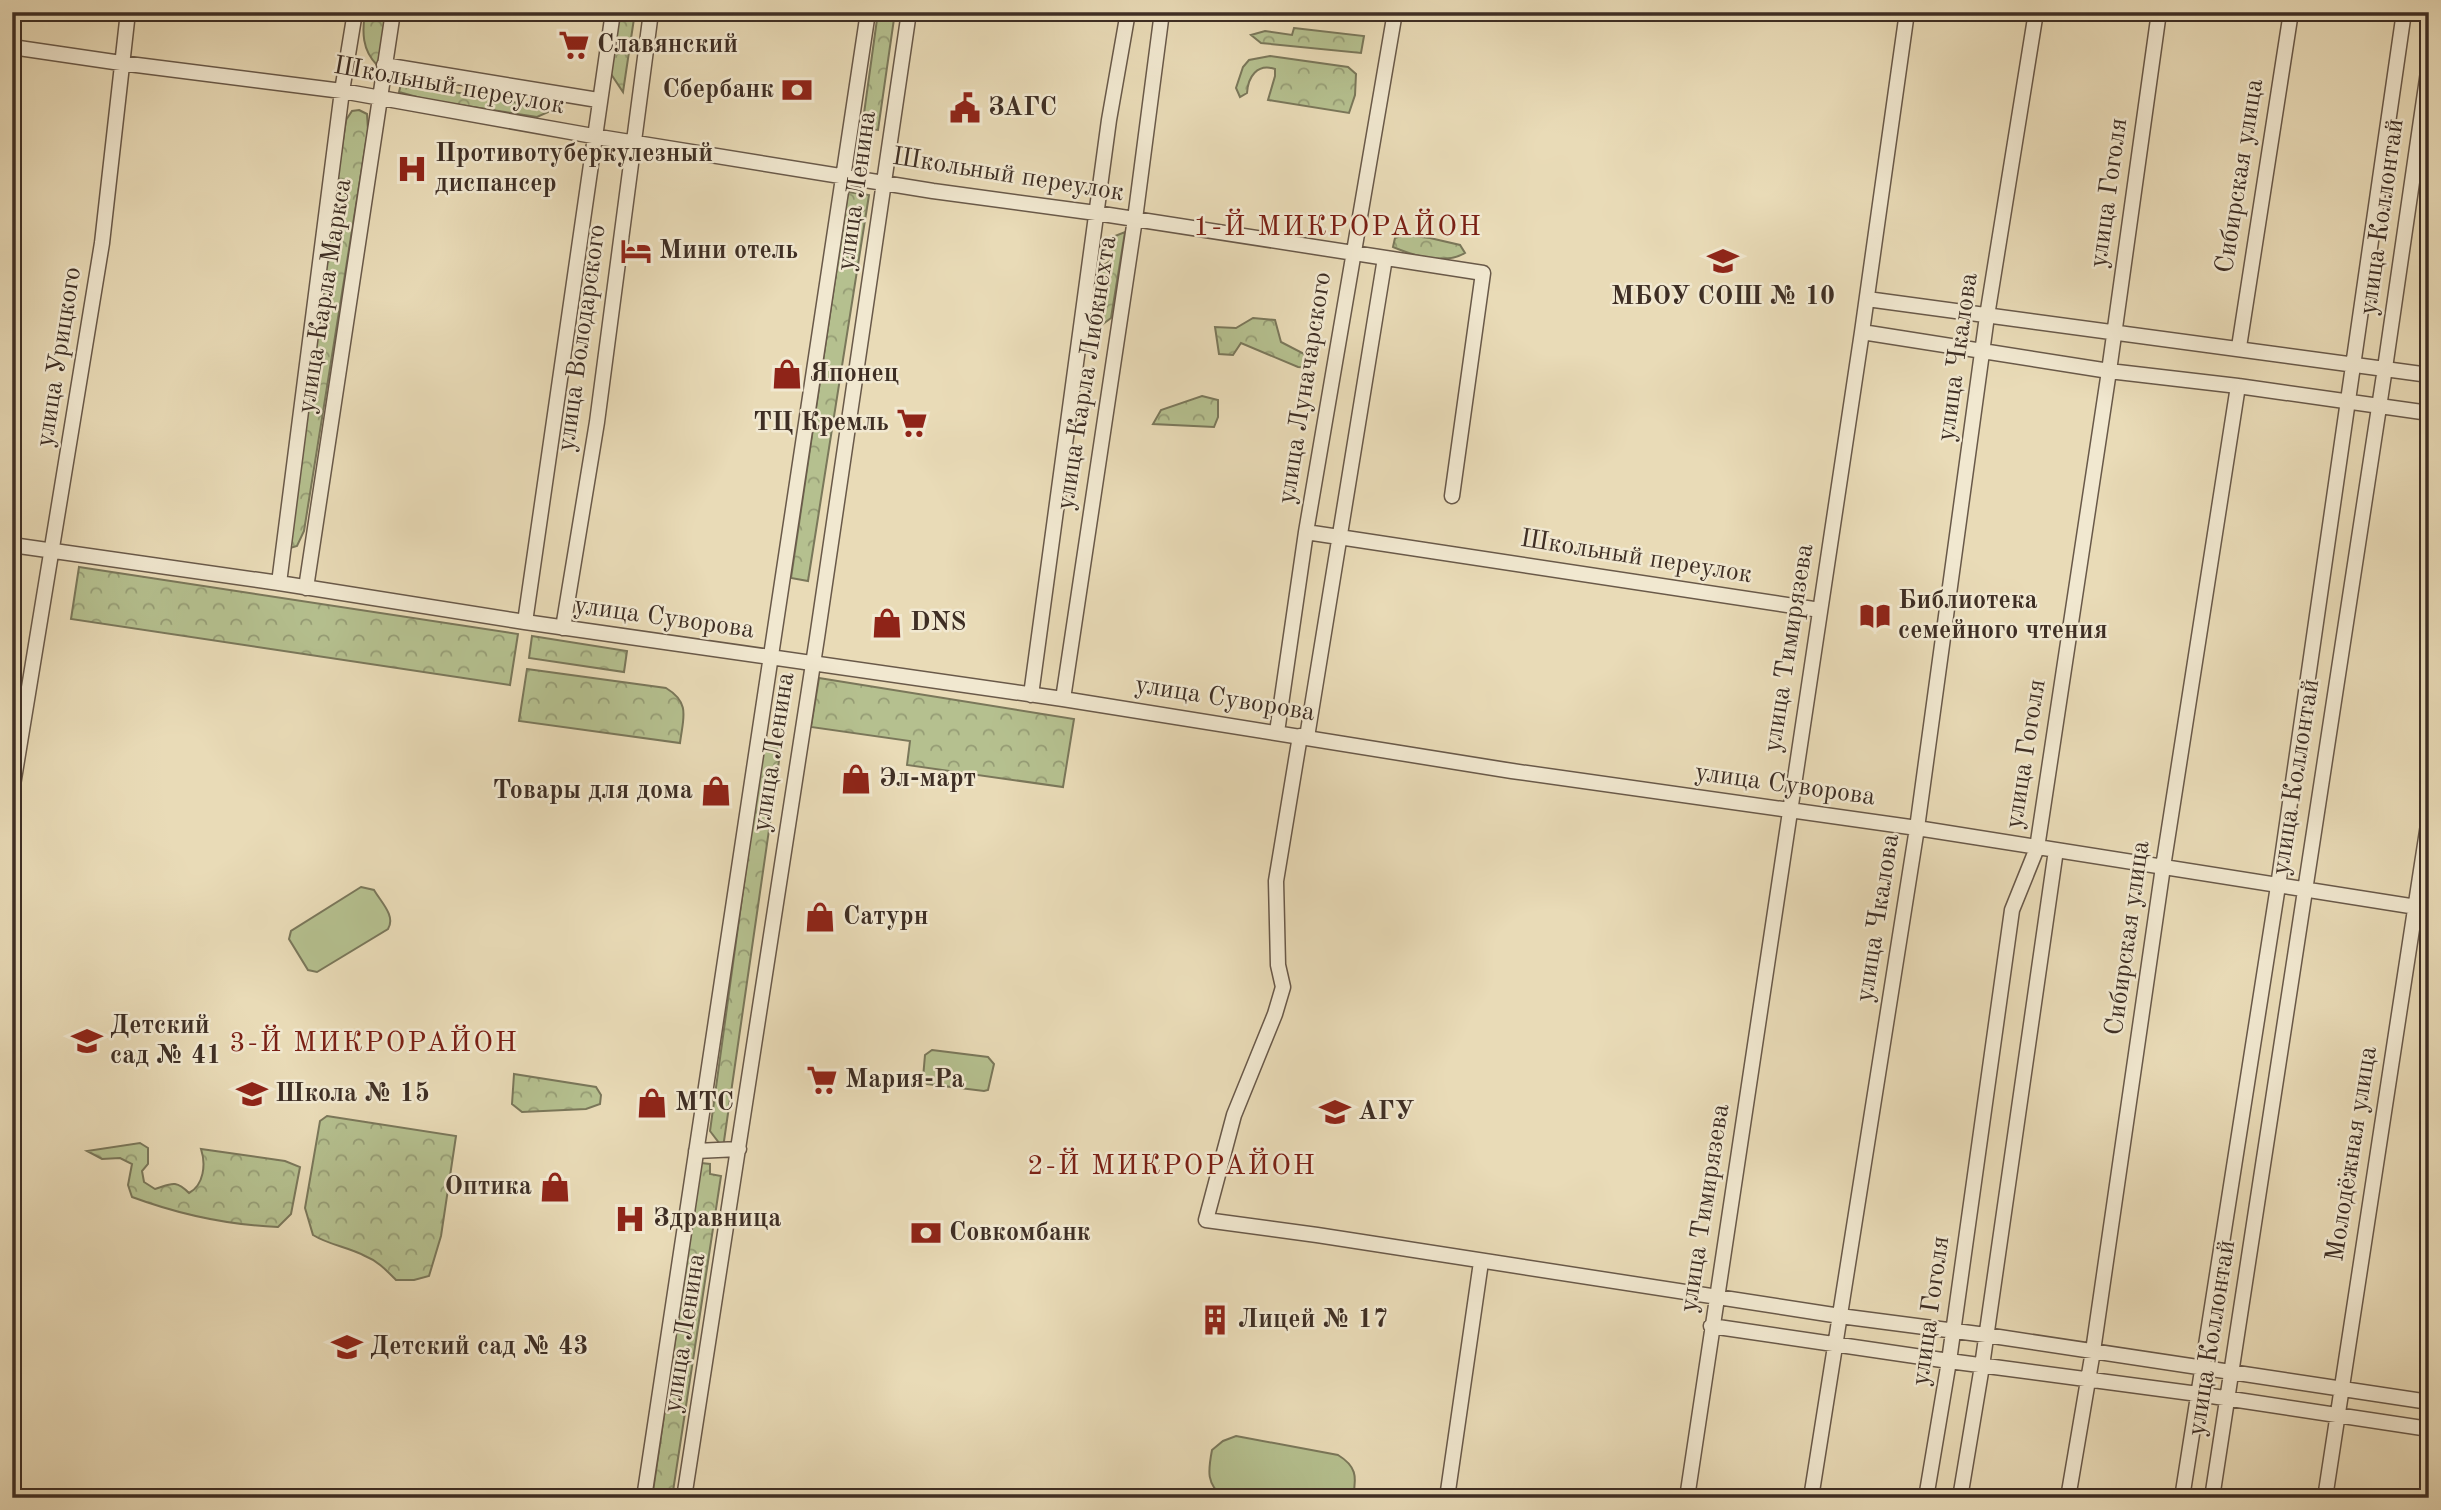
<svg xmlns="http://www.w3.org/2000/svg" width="2441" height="1510" font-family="'Old Standard TT',serif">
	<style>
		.forest { fill: url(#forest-crowns); stroke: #7a775a; stroke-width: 2 }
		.pitch { fill: #b5c08f; stroke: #7a775a; stroke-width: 2 }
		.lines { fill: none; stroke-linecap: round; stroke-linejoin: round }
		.minor-casing { stroke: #695949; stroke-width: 17 }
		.minor { stroke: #f1e8d0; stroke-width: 14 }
		.labels { text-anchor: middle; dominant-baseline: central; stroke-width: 5; stroke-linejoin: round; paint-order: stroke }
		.poi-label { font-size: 26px; font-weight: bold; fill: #3e2e24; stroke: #f1e8d0; text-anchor: start }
		.street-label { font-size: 26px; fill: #3e2e24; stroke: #f1e8d0 }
		.neighbourhood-label { font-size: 28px; letter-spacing: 2px; fill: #7a1f14; stroke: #f1e8d0 }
	</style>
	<defs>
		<pattern id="forest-crowns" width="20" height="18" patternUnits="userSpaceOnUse" patternTransform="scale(1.75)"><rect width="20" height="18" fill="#b5c08f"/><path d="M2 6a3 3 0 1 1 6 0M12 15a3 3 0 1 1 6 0" fill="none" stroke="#959c75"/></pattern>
	</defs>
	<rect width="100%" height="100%" fill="#e9dbb7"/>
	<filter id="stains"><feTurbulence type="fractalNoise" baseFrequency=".00286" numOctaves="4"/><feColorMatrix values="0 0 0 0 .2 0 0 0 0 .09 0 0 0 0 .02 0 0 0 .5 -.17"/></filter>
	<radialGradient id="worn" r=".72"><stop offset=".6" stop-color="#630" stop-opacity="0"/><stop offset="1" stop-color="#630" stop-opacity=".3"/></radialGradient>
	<!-- forest -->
	<path class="forest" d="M365,12H389L382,55L377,65C362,50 362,32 365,12Z
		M620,12H635L623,92L611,74Z
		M878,12H895L878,130L862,128Z
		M1294,28L1364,36L1361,53L1261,43L1251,35L1265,31L1292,35Z
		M1270,56L1348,67L1356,74L1355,95L1349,113L1268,100L1275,76V69C1257,63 1248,77 1247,93L1240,97L1236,88L1243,67L1249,60Z
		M401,84H406L555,109L537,117L428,100L399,92Z
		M359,110L367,114L368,130L304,531L297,546L290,548L322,282L346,120L352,111Z
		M848,192L869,195L808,581L791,578Z
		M1125,232L1111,318L1103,324L1092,316L1099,268L1110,261L1115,236Z
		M1404,235L1430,238L1460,245L1465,253C1444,265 1414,256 1393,247L1395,238Z
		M1253,318L1275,320L1281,342L1312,358L1310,368L1298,367L1241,343L1233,355L1219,354L1215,327L1236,328Z
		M1202,396L1218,400V417L1214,427L1153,424L1161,410Z
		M79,567L518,634L510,685L71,619Z
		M532,636L627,651L624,672L529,658Z
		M527,669L666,688C691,703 683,718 680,743L519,721Z
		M819,678L1074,719L1063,787L907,765L910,741L811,727Z
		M763,745L781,747L723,1148L710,1131Z
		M514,1074L596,1087L601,1095L600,1104L586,1109L522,1112L512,1104Z
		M327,1116L456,1136L441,1236L429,1276L414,1280H396C387,1271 378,1261 365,1256C348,1247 329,1245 313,1235L305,1208L320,1121Z
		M140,1143L148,1148V1164L142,1171L144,1182L155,1189C171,1184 175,1179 189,1193C204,1185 206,1164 201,1149L285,1161L300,1167L291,1214L278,1227C230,1225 178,1214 132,1197L128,1185L132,1164L120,1158L102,1159L87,1151Z
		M701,1163L710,1164V1174L721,1176L672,1498H652Z"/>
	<!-- pitch -->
	<path class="pitch" d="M361,887L374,890C381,902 396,916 388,929L317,972L308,970L289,939L291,931Z
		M932,1050L988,1057L994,1064L988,1090L984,1091L927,1084L923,1078L925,1055Z
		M1236,1436L1338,1455C1356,1466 1357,1476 1353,1496L1352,1498H1224C1206,1484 1208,1471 1212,1450L1223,1441Z"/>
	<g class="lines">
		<!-- minor casing -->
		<g class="minor-casing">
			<path id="minor" d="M12,47L121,63L342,91L593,136L933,191L1096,213L1483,273L1452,496
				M384,65L598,100
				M1867,299L2429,375
				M1862,332L2109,371L2238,386L2429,413
				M2239,347L2291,12
				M1306,532L1820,610
				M12,545L279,583L525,622L1063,699L1512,771L1917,828L2429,909
				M279,583L342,91L355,12
				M306,588L393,12
				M525,622L613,12
				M563,628L597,422L651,12
				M1031,695L1109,120L1128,12
				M1063,699L1135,219L1162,12
				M1277,732L1306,532L1395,12
				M1300,736L1276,881L1278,965L1283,987L1275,1014L1234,1115L1206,1220L1317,1235L1840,1316L1986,1335L2429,1402
				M1307,737L1385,258
				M12,791L102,243L128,12
				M696,1151L739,1149
				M1711,1326L1949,1361L2198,1394L2429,1429
				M644,1498L868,12
				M684,1498L817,638L909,12
				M1447,1498L1481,1262
				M1687,1498L1862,332L1907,12
				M1811,1498L1917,828L1987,316L2036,12
				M1926,1498L1949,1361L2012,910L2037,848L2109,371L2159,12
				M1960,1498L1982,1366L2056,850
				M2068,1498L2093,1351L2163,867L2238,386
				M2182,1498L2278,886L2404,12
				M2212,1498L2385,368L2429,65
				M2325,1498L2429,818"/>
		</g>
		<!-- minor -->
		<use href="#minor" class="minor"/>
	</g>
	<!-- icons -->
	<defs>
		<g id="supermarket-bare" transform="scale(2.415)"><path d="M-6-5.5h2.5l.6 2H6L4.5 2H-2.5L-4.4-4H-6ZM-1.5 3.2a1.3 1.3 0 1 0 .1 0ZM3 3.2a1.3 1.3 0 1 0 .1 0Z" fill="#8f2418" stroke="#f1e8d0" stroke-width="2.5" paint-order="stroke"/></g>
		<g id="bank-bare" transform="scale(2.415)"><path d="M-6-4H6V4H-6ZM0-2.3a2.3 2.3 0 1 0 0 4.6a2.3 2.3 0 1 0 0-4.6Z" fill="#8f2418" stroke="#f1e8d0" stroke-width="2.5" paint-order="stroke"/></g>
		<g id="civic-bare" transform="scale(2.415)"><path d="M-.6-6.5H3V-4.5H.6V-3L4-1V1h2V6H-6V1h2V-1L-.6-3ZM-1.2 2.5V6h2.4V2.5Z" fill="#8f2418" stroke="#f1e8d0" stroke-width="2.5" paint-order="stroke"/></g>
		<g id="hospital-bare" transform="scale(2.415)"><path d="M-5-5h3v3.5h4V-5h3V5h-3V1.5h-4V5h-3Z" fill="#8f2418" stroke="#f1e8d0" stroke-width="2.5" paint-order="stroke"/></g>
		<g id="hotel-bare" transform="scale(2.415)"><path d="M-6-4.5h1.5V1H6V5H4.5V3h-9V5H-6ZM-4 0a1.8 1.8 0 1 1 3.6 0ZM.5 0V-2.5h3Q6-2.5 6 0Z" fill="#8f2418" stroke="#f1e8d0" stroke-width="2.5" paint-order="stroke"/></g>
		<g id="school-bare" transform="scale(2.415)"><path d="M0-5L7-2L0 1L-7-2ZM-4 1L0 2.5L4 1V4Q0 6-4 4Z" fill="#8f2418" stroke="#f1e8d0" stroke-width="2.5" paint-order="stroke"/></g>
		<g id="shop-bare" transform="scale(2.415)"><path d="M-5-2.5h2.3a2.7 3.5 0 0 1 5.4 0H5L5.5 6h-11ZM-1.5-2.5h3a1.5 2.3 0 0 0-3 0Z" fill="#8f2418" stroke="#f1e8d0" stroke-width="2.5" paint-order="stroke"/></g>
		<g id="library-bare" transform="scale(2.415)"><path d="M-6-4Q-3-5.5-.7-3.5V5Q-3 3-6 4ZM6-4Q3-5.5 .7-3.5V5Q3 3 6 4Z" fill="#8f2418" stroke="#f1e8d0" stroke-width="2.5" paint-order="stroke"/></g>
		<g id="university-bare" transform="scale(2.415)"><path d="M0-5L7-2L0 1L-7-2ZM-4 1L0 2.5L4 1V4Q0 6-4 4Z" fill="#8f2418" stroke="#f1e8d0" stroke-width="2.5" paint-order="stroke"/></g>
		<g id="building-bare" transform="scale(2.415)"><path d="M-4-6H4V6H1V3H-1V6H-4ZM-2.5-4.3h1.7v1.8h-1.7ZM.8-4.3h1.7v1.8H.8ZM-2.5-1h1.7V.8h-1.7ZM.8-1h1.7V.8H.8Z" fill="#8f2418" stroke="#f1e8d0" stroke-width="2.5" paint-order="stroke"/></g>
	</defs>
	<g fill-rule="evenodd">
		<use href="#supermarket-bare" x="574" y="45"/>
		<use href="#bank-bare" x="797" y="90"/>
		<use href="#civic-bare" x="965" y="108"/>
		<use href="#hospital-bare" x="412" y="169"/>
		<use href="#hotel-bare" x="636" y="251"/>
		<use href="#school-bare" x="1723" y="261"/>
		<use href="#shop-bare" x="787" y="374"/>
		<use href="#supermarket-bare" x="912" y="423"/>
		<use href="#library-bare" x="1875" y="616"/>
		<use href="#shop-bare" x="887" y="623"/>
		<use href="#shop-bare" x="856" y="779"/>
		<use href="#shop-bare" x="716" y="791"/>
		<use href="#shop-bare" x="820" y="917"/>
		<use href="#school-bare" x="87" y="1041"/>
		<use href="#supermarket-bare" x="822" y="1080"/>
		<use href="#school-bare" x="252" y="1094"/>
		<use href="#shop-bare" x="652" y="1103"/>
		<use href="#university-bare" x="1335" y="1112"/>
		<use href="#shop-bare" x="555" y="1187"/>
		<use href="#hospital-bare" x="630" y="1219"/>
		<use href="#bank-bare" x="926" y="1233"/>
		<use href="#building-bare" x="1215" y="1320"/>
		<use href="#school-bare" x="347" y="1347"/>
	</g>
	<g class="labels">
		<!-- poi labels -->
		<g class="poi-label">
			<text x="597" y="45">Славянский</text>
			<text x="774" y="90" text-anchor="end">Сбербанк</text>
			<text x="988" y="108">ЗАГС</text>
			<text x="435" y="154">Противотуберкулезный<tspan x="435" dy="30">диспансер</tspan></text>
			<text x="659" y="251">Мини отель</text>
			<text x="1723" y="297" text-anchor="middle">МБОУ СОШ № 10</text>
			<text x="810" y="374">Японец</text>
			<text x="889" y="423" text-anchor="end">ТЦ Кремль</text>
			<text x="1898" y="601">Библиотека<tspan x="1898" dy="30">семейного чтения</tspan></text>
			<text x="910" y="623">DNS</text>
			<text x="879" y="779">Эл-март</text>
			<text x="693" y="791" text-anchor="end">Товары для дома</text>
			<text x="843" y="917">Сатурн</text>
			<text x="110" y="1026">Детский<tspan x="110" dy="30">сад № 41</tspan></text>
			<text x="845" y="1080">Мария-Ра</text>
			<text x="275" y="1094">Школа № 15</text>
			<text x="675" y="1103">МТС</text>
			<text x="1358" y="1112">АГУ</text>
			<text x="532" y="1187" text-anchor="end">Оптика</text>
			<text x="653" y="1219">Здравница</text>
			<text x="949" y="1233">Совкомбанк</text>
			<text x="1238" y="1320">Лицей № 17</text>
			<text x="370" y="1347">Детский сад № 43</text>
		</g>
		<!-- street labels -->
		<g class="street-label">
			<text transform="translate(449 86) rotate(10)">Школьный переулок</text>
			<text transform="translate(1008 175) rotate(9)">Школьный переулок</text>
			<text transform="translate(2240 176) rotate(-81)">Сибирская улица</text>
			<text transform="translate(857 191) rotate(-82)">улица Ленина</text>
			<text transform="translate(2109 193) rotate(-82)">улица Гоголя</text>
			<text transform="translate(2382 217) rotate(-82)">улица Коллонтай</text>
			<text transform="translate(325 296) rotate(-81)">улица Карла Маркса</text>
			<text transform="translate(582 338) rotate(-82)">улица Володарского</text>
			<text transform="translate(59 357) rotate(-81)">улица Урицкого</text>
			<text transform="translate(1958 357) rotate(-82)">улица Чкалова</text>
			<text transform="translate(1087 373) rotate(-81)">улица Карла Либкнехта</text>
			<text transform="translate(1305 388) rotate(-81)">улица Луначарского</text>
			<text transform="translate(1636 557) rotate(9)">Школьный переулок</text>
			<text transform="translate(664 618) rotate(8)">улица Суворова</text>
			<text transform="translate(1789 648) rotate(-81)">улица Тимирязева</text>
			<text transform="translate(1225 699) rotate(9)">улица Суворова</text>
			<text transform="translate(774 752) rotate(-81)">улица Ленина</text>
			<text transform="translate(2026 754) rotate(-81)">улица Гоголя</text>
			<text transform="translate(2296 777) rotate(-81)">улица Коллонтай</text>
			<text transform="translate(1785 785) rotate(8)">улица Суворова</text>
			<text transform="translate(1878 918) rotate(-81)">улица Чкалова</text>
			<text transform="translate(2128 938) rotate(-82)">Сибирская улица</text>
			<text transform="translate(2352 1154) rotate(-81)">Молодёжная улица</text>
			<text transform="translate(1705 1208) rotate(-81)">улица Тимирязева</text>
			<text transform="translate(1931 1311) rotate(-82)">улица Гоголя</text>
			<text transform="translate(685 1333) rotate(-81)">улица Ленина</text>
			<text transform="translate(2212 1338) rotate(-81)">улица Коллонтай</text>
		</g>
		<!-- neighbourhood labels -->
		<g class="neighbourhood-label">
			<text x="1338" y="228">1-Й МИКРОРАЙОН</text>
			<text x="374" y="1044">3-Й МИКРОРАЙОН</text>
			<text x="1172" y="1167">2-Й МИКРОРАЙОН</text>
		</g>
	</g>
	<!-- margin -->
	<rect width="2441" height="1510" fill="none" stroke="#e9dbb7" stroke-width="42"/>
	<rect x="14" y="14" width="2413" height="1482" fill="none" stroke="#3e2e24" stroke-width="3.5"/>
	<rect x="21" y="21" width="2399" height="1468" fill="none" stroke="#3e2e24" stroke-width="2"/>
	<rect width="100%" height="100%" filter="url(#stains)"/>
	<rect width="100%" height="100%" fill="url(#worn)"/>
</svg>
